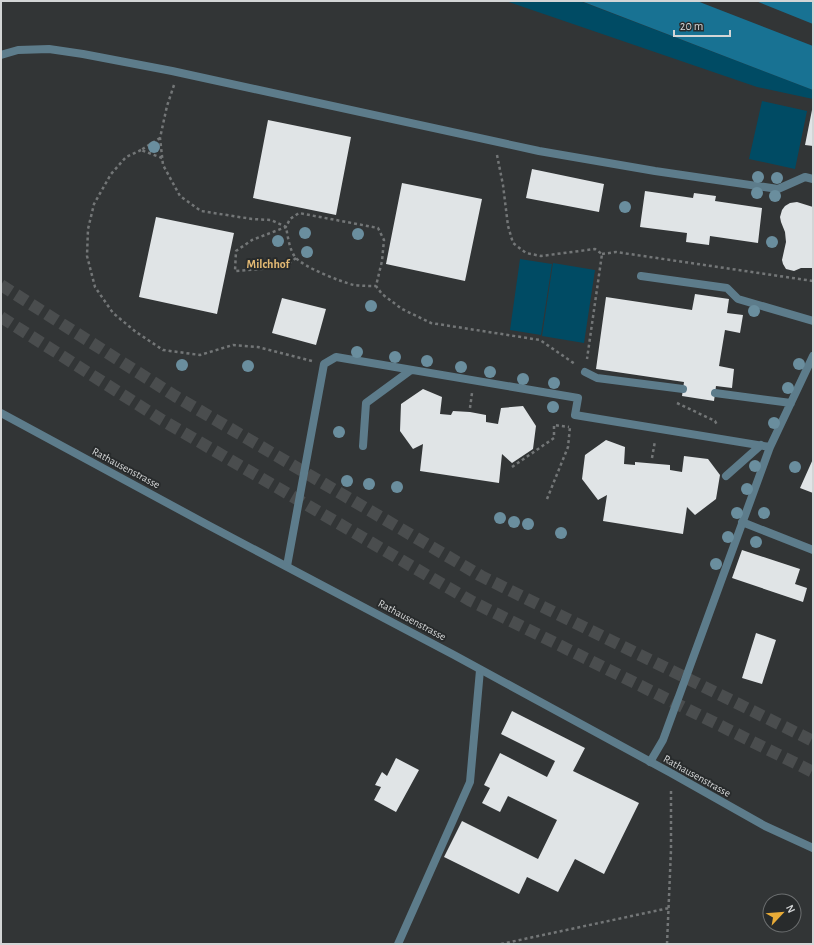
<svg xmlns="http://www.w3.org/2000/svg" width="814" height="945" font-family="'Alegreya Sans',sans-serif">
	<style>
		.green { fill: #004b64 }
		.water { fill: #187293 }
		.building { fill: #e0e4e6 }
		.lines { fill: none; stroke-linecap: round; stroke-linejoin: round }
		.highway-tunnel { stroke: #4a4d4e; stroke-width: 12; stroke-dasharray: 12 6; stroke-linecap: butt }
		.path { stroke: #737677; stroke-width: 2.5; stroke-dasharray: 3 3; stroke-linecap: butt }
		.lane { stroke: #5d7c8b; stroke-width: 8 }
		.street { stroke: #5d7c8b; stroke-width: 8 }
		.tree { fill: #6a8e9e }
		.labels { text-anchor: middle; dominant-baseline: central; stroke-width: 4; stroke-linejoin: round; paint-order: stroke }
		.street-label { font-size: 11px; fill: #d3d5d6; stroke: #282b2c }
		.neighbourhood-label { font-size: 12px; font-weight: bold; fill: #e4ba74; stroke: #282b2c }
	</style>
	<rect width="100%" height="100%" fill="#323536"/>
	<!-- green -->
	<path class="green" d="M506,1H580L813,90V99L757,87Z
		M762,101L807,111L795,169L749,159Z
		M520,259L552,264L541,335L510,330Z
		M553,263L595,270L584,343L542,336Z"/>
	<!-- water -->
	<path class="water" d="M581,1H697L813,46V90Z
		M756,1H813V24Z"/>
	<!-- building -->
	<path class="building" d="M812,110H813V146L805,145Z
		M268,120L351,137L336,215L253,198Z
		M532,169L604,184L599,212L526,198Z
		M402,183L482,199L465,281L386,264Z
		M645,191L693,198L694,193L716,196L715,201L762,208L758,243L710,236L709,245L686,242L687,233L640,227Z
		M797,202L813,207V268H801L794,271L786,269L783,264L782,260L786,242L785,232L781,222L780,217L782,210L785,206L790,203Z
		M156,217L234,233L217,314L139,297Z
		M695,294L729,299L727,313L743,315L740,333L725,330L719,366L734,369L732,388L716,386L714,401L682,396L684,382L596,369L606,297L692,310Z
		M282,298L326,309L316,345L272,333Z
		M423,389L442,397L440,414L451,415L453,411L470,412L486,415V422L498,424L501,408L523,406L536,426L533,449L512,463L502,454L499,483L420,471L423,444L413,449L400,431L401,404Z
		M606,440L625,447L624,464L635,465V462L670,465V470L682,472L684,456L708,459L720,475L716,499L695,515L687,507L683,534L603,521L607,495L598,500L582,479L585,455Z
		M813,459V493L800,488Z
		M742,550L800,569L795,584L807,588L803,602L732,578Z
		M756,633L776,640L762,684L742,678Z
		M512,711L585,748L573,771L639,803L604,874L575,859L558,892L527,877L519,894L444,857L462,821L538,859L557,820L508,796L500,812L482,803L490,788L484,785L500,753L547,777L555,761L501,734Z
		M396,758L419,770L396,812L374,800L381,787L375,785L382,772L387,776Z"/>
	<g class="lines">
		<!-- highway-tunnel -->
		<path class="highway-tunnel" d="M1,285L175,396L481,576L813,741
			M1,317L162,420L471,601L813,772"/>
		<!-- path -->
		<path class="path" d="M174,85L167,106L160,138L163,165L180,196L201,211L252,219L271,220L286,227C288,237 289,248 295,257C303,267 341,282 354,285C362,286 369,286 376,286
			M160,138L141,150L162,158
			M141,150L126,157L111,174L94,204L88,229L87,256L95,287L113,313L136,332L163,350L200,355L233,345L258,347L312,361
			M497,155L503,185L508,226L513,243L526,253L541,256L595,249L602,254L587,359
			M602,254L616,252L813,281
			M296,258L285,267L235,271L236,251L252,240L286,227L290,219L299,213L378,228L384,240L382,261L376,286L382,294L402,309L431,323L540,340L575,364
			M677,403L715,421L717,425
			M470,408L472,393
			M652,458L655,441
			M512,467L554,438V425L569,427
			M547,499L568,447L570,427
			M501,944L669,908
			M667,944L671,850V789"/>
		<!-- lane -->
		<path class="lane" d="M1,55L18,50L49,49L83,54L172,71L539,151L655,171L778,189L805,177L813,179
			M641,276L727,288L738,299L813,321
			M585,372L597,378L683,389
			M715,393L791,403
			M363,446L366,403L411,370
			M726,476L761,445
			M742,522L813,550
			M287,566L324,364L336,357L578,398L575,415L770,447
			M650,762L663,740L770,447L813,356
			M398,944L470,782L480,670"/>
		<!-- street -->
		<path class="street" d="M1,413L206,524L454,655L671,773L765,826L813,848"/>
	</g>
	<!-- trees -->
	<g class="tree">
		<circle cx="154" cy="147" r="6"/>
		<circle cx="758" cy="177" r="6"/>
		<circle cx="777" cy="178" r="6"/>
		<circle cx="757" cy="193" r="6"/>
		<circle cx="775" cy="196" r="6"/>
		<circle cx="625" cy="207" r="6"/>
		<circle cx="305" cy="233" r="6"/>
		<circle cx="358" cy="234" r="6"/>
		<circle cx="278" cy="241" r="6"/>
		<circle cx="772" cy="242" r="6"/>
		<circle cx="307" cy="252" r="6"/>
		<circle cx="371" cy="306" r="6"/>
		<circle cx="754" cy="311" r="6"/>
		<circle cx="357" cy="352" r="6"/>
		<circle cx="395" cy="357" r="6"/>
		<circle cx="427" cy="361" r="6"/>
		<circle cx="799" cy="364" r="6"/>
		<circle cx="182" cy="365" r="6"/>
		<circle cx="248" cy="366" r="6"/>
		<circle cx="461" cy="367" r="6"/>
		<circle cx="490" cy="372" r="6"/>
		<circle cx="523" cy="379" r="6"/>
		<circle cx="554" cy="383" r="6"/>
		<circle cx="788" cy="388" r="6"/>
		<circle cx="553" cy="407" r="6"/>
		<circle cx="774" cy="423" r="6"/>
		<circle cx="339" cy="432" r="6"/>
		<circle cx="755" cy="466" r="6"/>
		<circle cx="795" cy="467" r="6"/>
		<circle cx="347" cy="481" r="6"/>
		<circle cx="369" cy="484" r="6"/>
		<circle cx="397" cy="487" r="6"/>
		<circle cx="747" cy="489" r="6"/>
		<circle cx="737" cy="513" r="6"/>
		<circle cx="764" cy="513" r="6"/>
		<circle cx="500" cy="518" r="6"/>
		<circle cx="514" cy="522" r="6"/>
		<circle cx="528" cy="524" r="6"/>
		<circle cx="561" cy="533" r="6"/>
		<circle cx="728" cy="537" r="6"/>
		<circle cx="756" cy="542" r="6"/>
		<circle cx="716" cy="564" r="6"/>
	</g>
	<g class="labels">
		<!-- street labels -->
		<g class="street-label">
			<text transform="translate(126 468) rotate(28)">Rathausenstrasse</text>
			<text transform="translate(412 620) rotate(28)">Rathausenstrasse</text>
			<text transform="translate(697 776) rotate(29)">Rathausenstrasse</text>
		</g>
		<!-- neighbourhood labels -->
		<g class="neighbourhood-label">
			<text x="268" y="264">Milchhof</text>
		</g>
	</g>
	<!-- border -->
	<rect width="814" height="945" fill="none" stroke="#d3d5d6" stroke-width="4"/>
	<!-- north arrow -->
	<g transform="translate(782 913) rotate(64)"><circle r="19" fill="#282b2c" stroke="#6c6f70"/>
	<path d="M0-3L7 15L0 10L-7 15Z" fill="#e8ab37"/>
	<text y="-6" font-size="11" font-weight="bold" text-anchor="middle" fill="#d3d5d6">N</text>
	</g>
	<!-- scale -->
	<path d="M674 30v6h56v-6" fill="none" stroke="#d3d5d6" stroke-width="2"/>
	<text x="680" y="30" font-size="12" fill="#d3d5d6" stroke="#282b2c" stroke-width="3" paint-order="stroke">20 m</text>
</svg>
